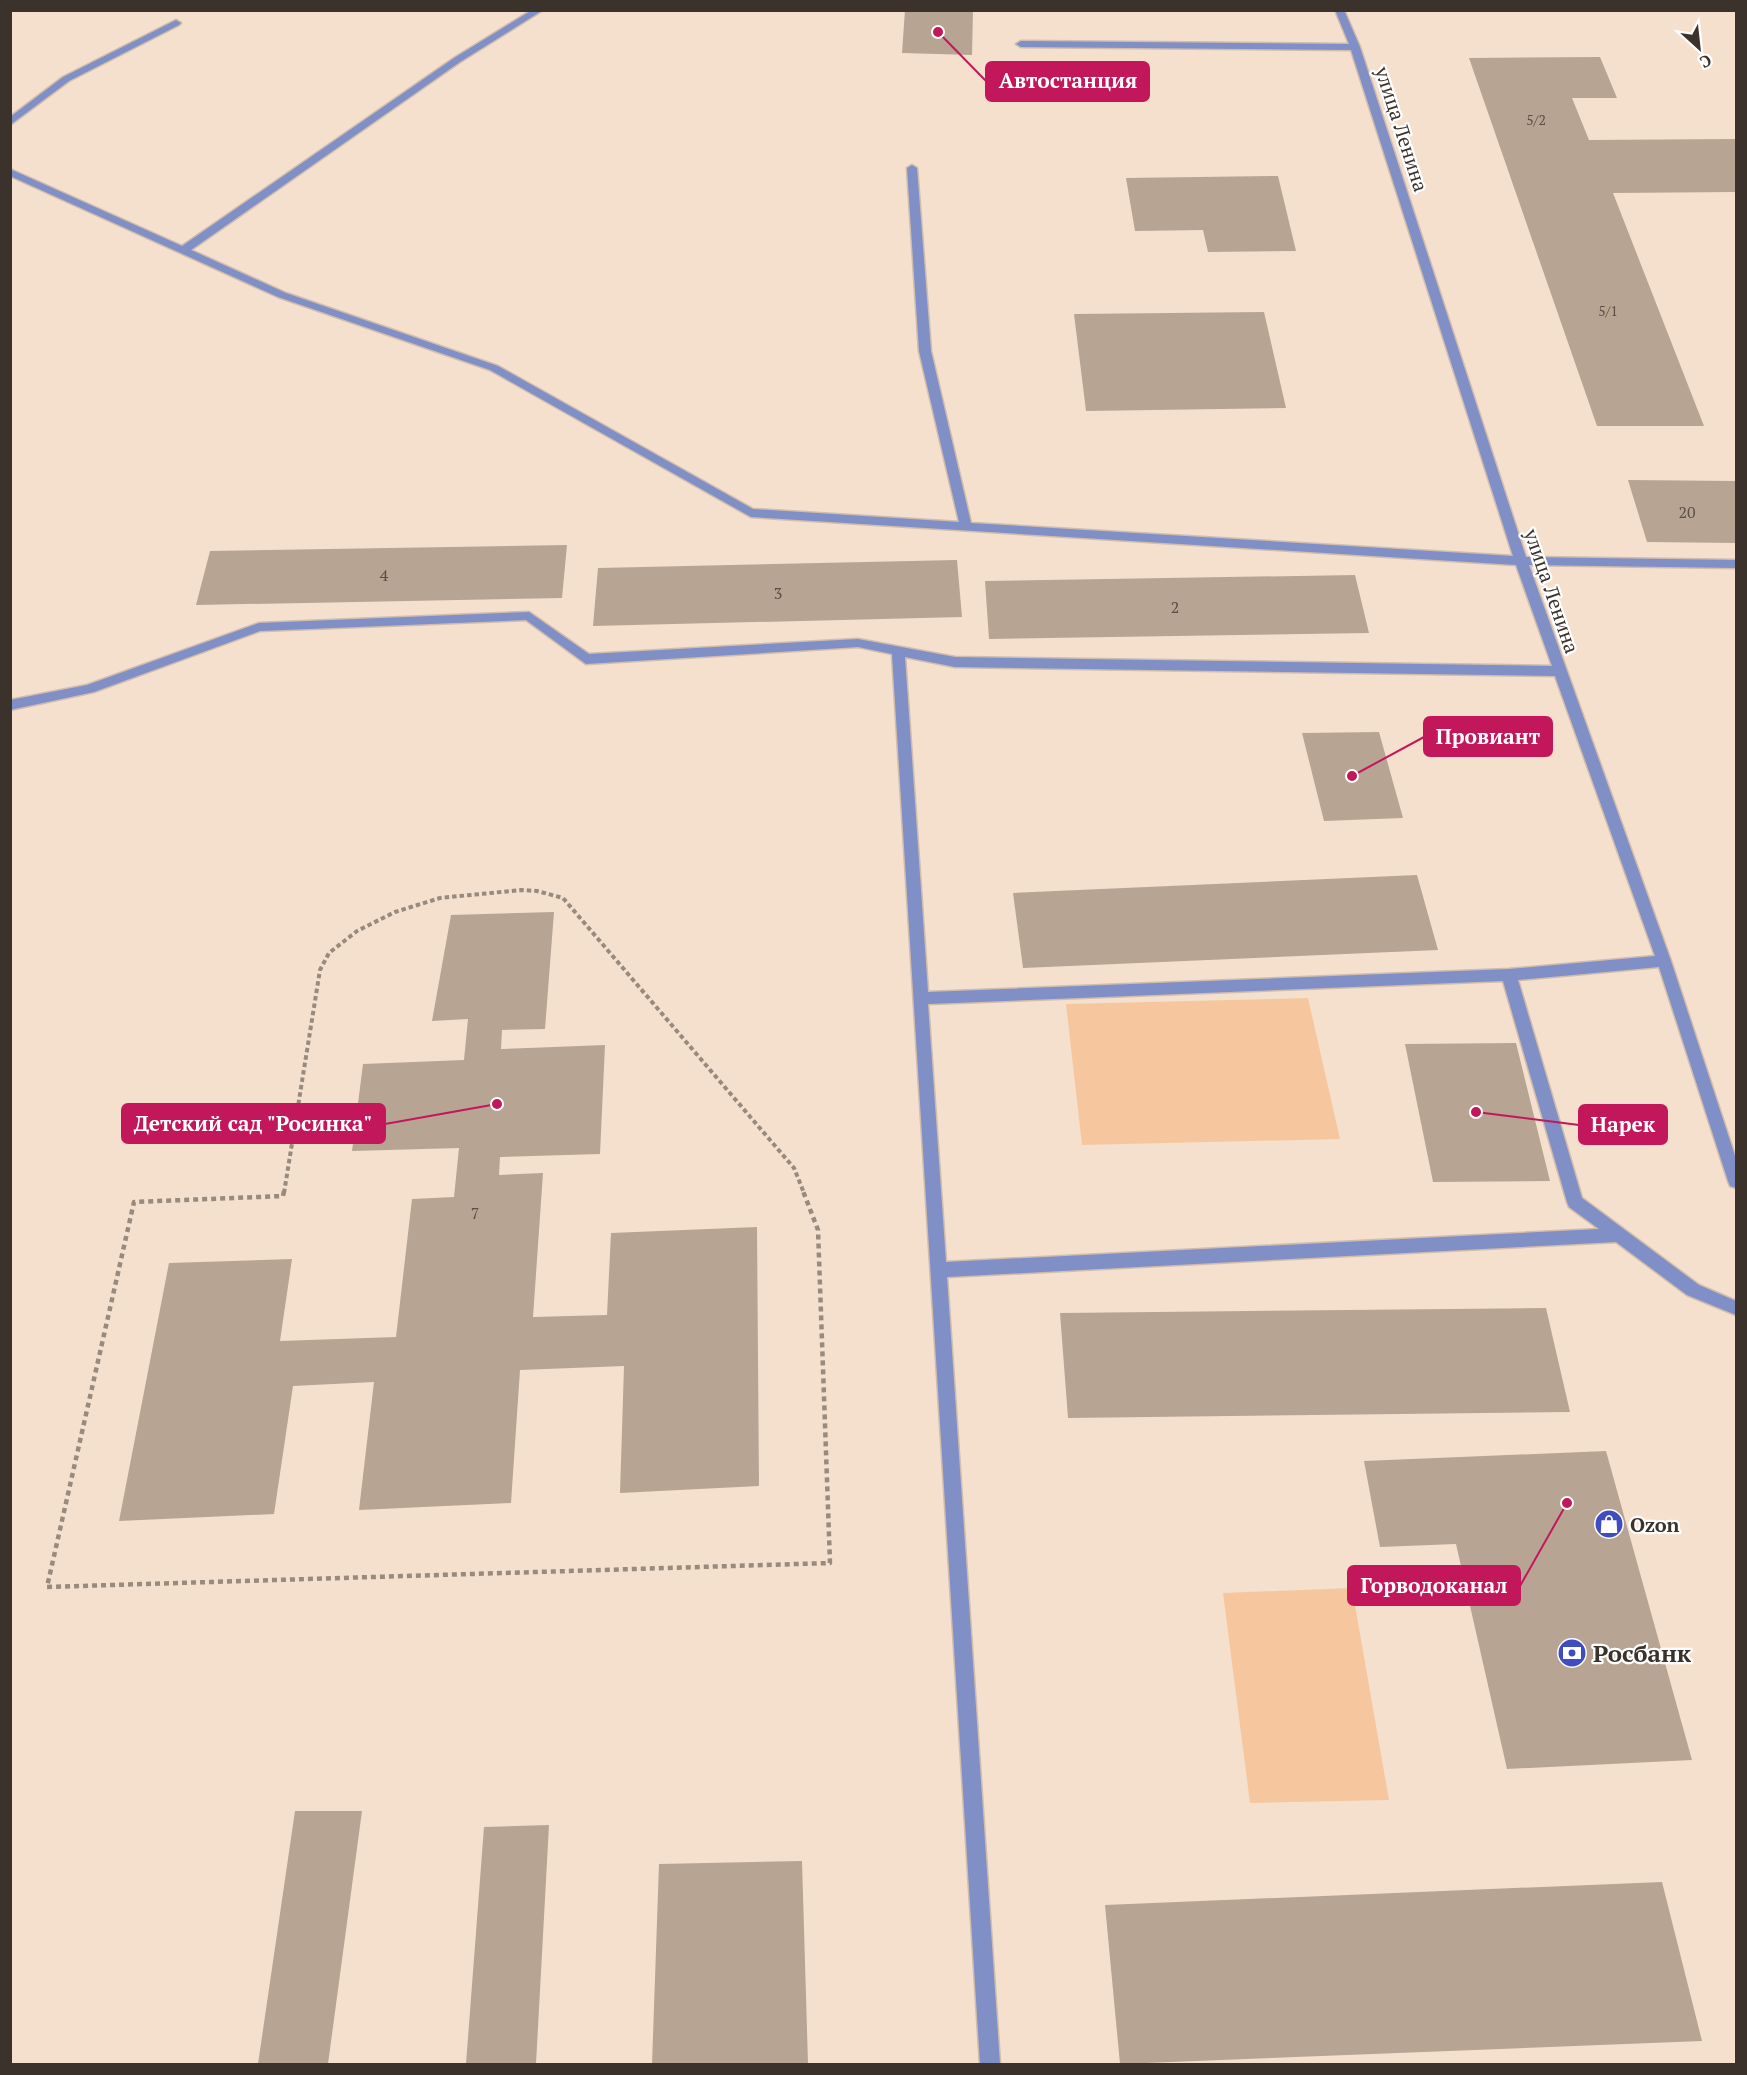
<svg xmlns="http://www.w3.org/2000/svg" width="1747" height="2075" font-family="'PT Serif',serif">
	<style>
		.green { fill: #f6c79e }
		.building { fill: #b8a493 }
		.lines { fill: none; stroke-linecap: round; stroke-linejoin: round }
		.minor-casing { stroke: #d0bdad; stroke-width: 3 }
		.path-far1 { stroke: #988a7d; stroke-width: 4; stroke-dasharray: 4.5 3; stroke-linecap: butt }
		.path { stroke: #988a7d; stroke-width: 4.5; stroke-dasharray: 5 4; stroke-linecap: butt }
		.minor { fill: #808fc5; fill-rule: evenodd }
		.labels { text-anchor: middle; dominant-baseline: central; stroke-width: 4.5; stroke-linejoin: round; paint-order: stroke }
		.far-number-label { font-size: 14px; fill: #5a4e45 }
		.number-label { font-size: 16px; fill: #5a4e45 }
		.street-label { font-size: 20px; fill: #3a322b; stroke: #fff }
		.poi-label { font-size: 20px; font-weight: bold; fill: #3a322b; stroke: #fff; text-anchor: start }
		.near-poi-label { font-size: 24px; font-weight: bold; fill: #3a322b; stroke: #fff; text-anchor: start }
		.leader { fill: none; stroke: #c2185b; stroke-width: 2 }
		.callout-dot { fill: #c2185b; stroke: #fff; stroke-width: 2 }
		.callout { fill: #c2185b; stroke: #c2185b; stroke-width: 2 }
		.callout-label { font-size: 21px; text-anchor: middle; font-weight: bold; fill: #fff }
	</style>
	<rect width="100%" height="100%" fill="#f5e0ce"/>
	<!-- green -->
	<path class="green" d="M1308,998L1340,1139L1082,1145L1066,1004Z
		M1352,1588L1389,1800L1250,1803L1223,1593Z"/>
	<!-- building -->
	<path class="building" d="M905,10H973L972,55L902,53Z
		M1600,57L1617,98H1572L1589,140L1736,139V192L1613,193L1704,426H1597L1469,58Z
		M1278,176L1296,251L1208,252L1203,230L1135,231L1126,178Z
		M1264,312L1286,408L1086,411L1074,314Z
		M1628,480L1736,481V543L1647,542Z
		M567,545L562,598L196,605L210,551Z
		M957,560L962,617L593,626L598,568Z
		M1355,575L1369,633L989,639L985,581Z
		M1379,732L1403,818L1324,821L1302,733Z
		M1417,875L1438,950L1023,968L1013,893Z
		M554,912L545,1029L502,1030L501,1049L605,1045L600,1154L500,1157L499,1175L543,1173L533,1317L607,1315L611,1233L757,1227L759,1486L620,1493L624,1366L520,1370L511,1503L359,1510L374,1382L293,1386L274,1514L119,1521L169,1263L292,1259L280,1341L396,1337L412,1199L454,1197L459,1148L352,1151L363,1064L464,1060L468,1019L432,1021L451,915Z
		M1516,1043L1550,1181L1433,1182L1405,1044Z
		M1546,1308L1570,1412L1068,1418L1060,1313Z
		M1606,1451L1692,1760L1507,1769L1456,1544L1380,1547L1364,1461Z
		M295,1811H362L328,2064H258Z
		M549,1825L536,2064H466L484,1827Z
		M802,1861L808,2064H652L659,1864Z
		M1662,1882L1702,2041L1120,2064L1105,1905Z"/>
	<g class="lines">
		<!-- minor casing -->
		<g class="minor-casing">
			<path id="minor" d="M532,10H543L460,62L191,250L286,293L498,366L753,509L959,522L919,351L907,168L912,165L917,168L931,351L971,523L1513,556L1351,50L1021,47L1016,44L1021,41L1349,44L1335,10H1344L1360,47L1526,557L1736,560V568L1529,565L1671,961L1736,1159V1188L1730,1186L1728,1181L1659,967L1518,980L1582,1198L1699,1285L1736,1301V1315L1687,1295L1616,1242L947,1277L1000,2064H980L892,654L858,647L586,664L526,620L260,631L94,692L10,710V700L87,685L259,623L529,612L589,654L858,639L955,657L1552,666L1516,565L751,517L490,370L278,297L10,176V169L182,246L454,58ZM905,657L955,667L1555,676L1655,956L1509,969L928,992ZM1503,981L1567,1202L1569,1207L1599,1229L946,1262L928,1004Z
				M176,20L181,23L179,25L69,81L10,125V117L63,77Z"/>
		</g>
		<!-- path-far1 -->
		<path class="path-far1" d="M284,1193L320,970L329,953L357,931L395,912L440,898L521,890L537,891L563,898L794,1168L804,1193"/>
		<!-- path -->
		<path class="path" d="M284,1191L283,1196L134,1202L47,1587L830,1563L818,1230L803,1191"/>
		<!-- minor -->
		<use href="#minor" class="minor"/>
	</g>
	<!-- icons -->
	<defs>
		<g id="shop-disc" transform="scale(1.5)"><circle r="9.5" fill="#3f4dc0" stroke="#fff"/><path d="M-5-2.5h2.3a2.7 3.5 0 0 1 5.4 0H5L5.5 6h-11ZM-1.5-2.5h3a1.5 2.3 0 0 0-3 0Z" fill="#fff"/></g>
		<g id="bank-disc" transform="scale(1.5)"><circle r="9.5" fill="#3f4dc0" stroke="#fff"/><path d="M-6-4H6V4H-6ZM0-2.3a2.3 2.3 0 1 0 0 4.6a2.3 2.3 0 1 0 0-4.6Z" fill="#fff"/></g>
	</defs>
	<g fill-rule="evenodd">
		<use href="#shop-disc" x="1609" y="1524"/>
		<use href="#bank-disc" x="1572" y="1653"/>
	</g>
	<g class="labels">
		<!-- far-number labels -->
		<g class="far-number-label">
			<text x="1536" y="119">5/2</text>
			<text x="1608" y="310">5/1</text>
		</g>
		<!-- number labels -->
		<g class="number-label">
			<text x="1687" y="512">20</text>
			<text x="384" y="575">4</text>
			<text x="778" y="593">3</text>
			<text x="1175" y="607">2</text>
			<text x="475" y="1213">7</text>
		</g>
		<!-- street labels -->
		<g class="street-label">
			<text transform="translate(1402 129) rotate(72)">улица Ленина</text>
			<text transform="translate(1552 591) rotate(71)">улица Ленина</text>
		</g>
		<!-- poi labels -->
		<g class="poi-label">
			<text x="1630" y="1524">Ozon</text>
		</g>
		<!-- near-poi labels -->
		<g class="near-poi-label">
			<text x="1593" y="1653">Росбанк</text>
		</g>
	</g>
	<!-- callouts -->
	<path class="leader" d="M938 32L986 81M1352 776L1424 737M497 1104L385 1124M1476 1112L1579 1125M1567 1503L1520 1586"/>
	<g class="callout-dot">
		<circle cx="938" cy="32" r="6"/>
		<circle cx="1352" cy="776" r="6"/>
		<circle cx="497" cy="1104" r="6"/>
		<circle cx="1476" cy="1112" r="6"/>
		<circle cx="1567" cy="1503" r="6"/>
	</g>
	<g class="callout">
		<rect x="986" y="62" width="163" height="39" rx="6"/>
		<rect x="1424" y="717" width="128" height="39" rx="6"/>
		<rect x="122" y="1104" width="263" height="39" rx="6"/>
		<rect x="1579" y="1105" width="88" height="39" rx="6"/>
		<rect x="1348" y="1566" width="172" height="39" rx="6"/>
	</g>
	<g class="callout-label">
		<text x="1068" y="88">Автостанция</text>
		<text x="1488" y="744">Провиант</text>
		<text x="253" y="1131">Детский сад "Росинка"</text>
		<text x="1623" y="1132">Нарек</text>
		<text x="1434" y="1593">Горводоканал</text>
	</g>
	<!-- border -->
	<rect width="1747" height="2075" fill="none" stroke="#3a322b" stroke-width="24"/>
	<!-- north arrow -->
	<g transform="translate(1699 48) rotate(153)" stroke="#ffffff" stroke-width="4.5" paint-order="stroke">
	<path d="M0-4.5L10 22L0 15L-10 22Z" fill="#3a322b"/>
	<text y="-9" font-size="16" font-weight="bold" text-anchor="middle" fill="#3a322b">С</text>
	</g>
</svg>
